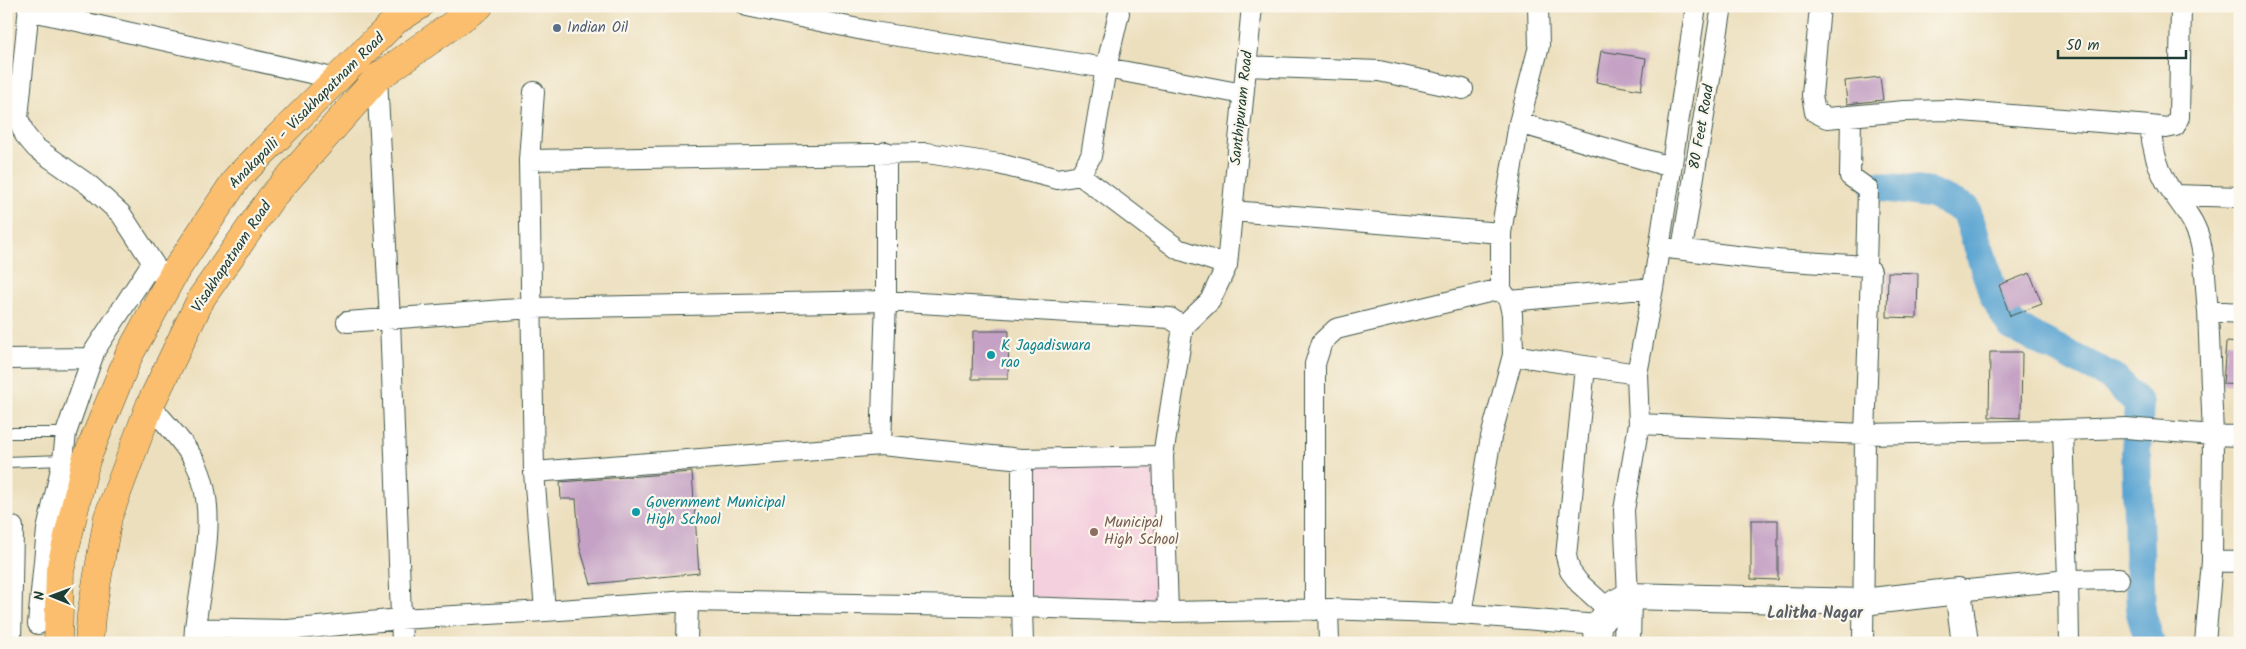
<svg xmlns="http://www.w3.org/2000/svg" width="2246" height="649" font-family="Kalam,sans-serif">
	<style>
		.built { fill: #f4cfde }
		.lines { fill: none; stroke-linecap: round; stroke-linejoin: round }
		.river { stroke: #5aa4d2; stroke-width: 30 }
		.building { fill: #c5a2c5 }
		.service-casing { stroke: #3e5549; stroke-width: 12 }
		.minor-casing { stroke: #3e5549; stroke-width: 22 }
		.tertiary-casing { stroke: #3e5549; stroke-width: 28 }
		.primary-casing { stroke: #3e5549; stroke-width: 29 }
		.service { stroke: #fff; stroke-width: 10 }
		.minor { stroke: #fff; stroke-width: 20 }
		.tertiary { stroke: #fff; stroke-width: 26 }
		.primary { stroke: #fabe6e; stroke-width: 28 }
		.service-dot { fill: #5c6f8a; stroke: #fbf7ec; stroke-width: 2 }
		.culture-dot { fill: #0f9aa8; stroke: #fbf7ec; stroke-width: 2 }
		.education-dot { fill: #8d6e63; stroke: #fbf7ec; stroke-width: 2 }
		.labels { text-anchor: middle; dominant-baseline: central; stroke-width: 4.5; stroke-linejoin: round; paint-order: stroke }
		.service-label { font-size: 15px; fill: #4e5e75; stroke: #fbf7ec; text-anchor: start }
		.street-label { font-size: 15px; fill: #1f3d34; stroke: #fbf7ec }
		.culture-label { font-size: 15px; fill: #0d838f; stroke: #fbf7ec; text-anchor: start }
		.education-label { font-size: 15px; fill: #785e54; stroke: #fbf7ec; text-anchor: start }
		.neighbourhood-label { font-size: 16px; font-weight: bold; fill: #596067; stroke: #fbf7ec }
	</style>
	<rect width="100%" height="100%" fill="#fbf7ec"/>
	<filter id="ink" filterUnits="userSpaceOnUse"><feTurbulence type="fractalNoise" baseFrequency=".02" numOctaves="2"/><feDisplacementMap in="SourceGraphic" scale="10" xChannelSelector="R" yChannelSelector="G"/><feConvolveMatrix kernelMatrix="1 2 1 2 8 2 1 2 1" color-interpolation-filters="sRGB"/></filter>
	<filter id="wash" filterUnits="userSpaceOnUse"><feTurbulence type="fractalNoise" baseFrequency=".0096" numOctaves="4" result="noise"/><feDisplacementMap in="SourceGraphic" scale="20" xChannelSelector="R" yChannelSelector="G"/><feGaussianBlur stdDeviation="1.12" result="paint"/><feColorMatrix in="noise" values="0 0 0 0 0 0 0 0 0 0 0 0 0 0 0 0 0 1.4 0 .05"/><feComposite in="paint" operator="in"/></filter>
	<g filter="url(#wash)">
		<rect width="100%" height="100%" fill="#ecdfbd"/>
		<!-- built -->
		<path class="built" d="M1156,462L1162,605L1029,601L1027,463Z"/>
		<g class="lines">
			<!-- river -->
			<path class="river" d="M1875,186L1930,193L1966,209L1995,299L2012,326L2112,377L2139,404L2136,452L2141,613L2150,643"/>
		</g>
		<g id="blocks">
			<!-- building -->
			<path class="building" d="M1601,51L1646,58L1641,90L1596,82Z
				M1880,77L1883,100L1847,104L1845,81Z
				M1888,272L1918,273L1917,318L1887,317Z
				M2030,273L2042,304L2010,316L1999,285Z
				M973,331H1009L1008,379H972Z
				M2226,342L2240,343V385L2223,384Z
				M1990,352H2022L2021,418L1989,417Z
				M692,472L699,573L591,584L580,548L576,499H561L560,482Z
				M1751,520H1778V580L1751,579Z"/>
		</g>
	</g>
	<g filter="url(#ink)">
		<use href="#blocks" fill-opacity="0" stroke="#3e5549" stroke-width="1"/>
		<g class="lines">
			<!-- service casing -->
			<g class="service-casing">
				<path id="service" d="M6,433H66
					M6,462L63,460"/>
			</g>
			<!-- minor casing -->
			<g class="minor-casing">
				<path id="minor" d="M29,6L18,118L25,135L36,148L89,185L121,214L159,272
					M747,6L873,32L1106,68L1243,94
					M1252,6L1227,265L1210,301L1183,327L1163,456L1168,612L1328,609L1461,614
					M1820,6L1812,95L1815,112L1827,118L1904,111L1949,110L2150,126
					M2181,6L2179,117L2175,126L2166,128L2150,126C2152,146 2156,164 2166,182C2174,197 2188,211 2195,227C2206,249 2205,287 2208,311
					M28,10L337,79
					M1246,66L1379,71L1463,89
					M377,78L390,320L402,643
					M534,92L529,160L534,472L545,611L688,601
					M1851,116L1850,176L1868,189L1866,266
					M1519,123L1671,167
					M886,152V301L881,445L1022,459V607L1168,612
					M529,160L927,153L999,164L1058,179L1080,175L1091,156L1106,68L1119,13
					M1080,175L1178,249L1227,265
					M2175,195L2240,197
					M1232,211L1501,233V289L1509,301L1512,314L1513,355L1491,437L1461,614L1598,625
					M1501,233L1519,123L1539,46L1538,6
					M1659,247L1762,259L1866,266L1871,271L1865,434L2063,430L2068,580L1958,591
					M1682,249L1722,6
					M1509,301L1653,288
					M347,322L531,308L886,301L1170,318L1183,327
					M1513,355L1637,374L1639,424
					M6,359L92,358
					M1585,367L1566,556L1570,571L1579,583L1609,610
					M1637,374L1653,288L1696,6
					M150,405C164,422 185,443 195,462C220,508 201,577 195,628
					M2063,430L2126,428L2213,435L2208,311L2240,313
					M1022,459L1163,456
					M534,472L881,445
					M2212,561L2213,435L2240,436
					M1628,596L1624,510L1639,424L1865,434L1863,643
					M1328,609L1329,643
					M1315,610V364L1322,342L1336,329L1501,289
					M38,624L47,530L63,460L66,433L95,350L152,263
					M11,643L13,527
					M194,643L195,628L288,630L400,619L545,611
					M687,643L688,601L1022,607L1023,643
					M2069,643L2068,580L2119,579
					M2205,643L2212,561L2240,562"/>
			</g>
			<!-- tertiary casing -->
			<g class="tertiary-casing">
				<path id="tertiary" d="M1597,643L1598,625L1615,603L1628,596L1863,602L1958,591L1965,643
					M1627,643L1628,596"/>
			</g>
			<!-- primary casing -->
			<g class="primary-casing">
				<path id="primary" d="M58,643L60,571L86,460L129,355L174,273L237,178L395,21L419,6
					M89,643L91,615L108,517L150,405L202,297L271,198L377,78L479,6"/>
			</g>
			<!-- service -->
			<use href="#service" class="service"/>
			<!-- minor -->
			<use href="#minor" class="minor"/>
			<!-- tertiary -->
			<use href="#tertiary" class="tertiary"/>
			<!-- primary -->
			<use href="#primary" class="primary"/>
		</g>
	</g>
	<!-- markers -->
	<circle class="service-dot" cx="557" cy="28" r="5"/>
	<g class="culture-dot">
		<circle cx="991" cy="355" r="5"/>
		<circle cx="636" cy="512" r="5"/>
	</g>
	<circle class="education-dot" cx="1094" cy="532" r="5"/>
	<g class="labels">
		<!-- service labels -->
		<g class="service-label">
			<text x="567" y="28">Indian Oil</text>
		</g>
		<!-- street labels -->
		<g class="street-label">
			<text transform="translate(1242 108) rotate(-84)">Santhipuram Road</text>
			<text transform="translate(307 111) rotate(-45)">Anakapalli - Visakhapatnam Road</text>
			<text transform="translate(1702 127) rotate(-80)">80 Feet Road</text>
			<text transform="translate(232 257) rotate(-56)">Visakhapatnam Road</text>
		</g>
		<!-- culture labels -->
		<g class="culture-label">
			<text x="1001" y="346">K Jagadiswara<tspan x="1001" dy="17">rao</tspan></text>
			<text x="646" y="503">Government Municipal<tspan x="646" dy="17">High School</tspan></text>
		</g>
		<!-- education labels -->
		<g class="education-label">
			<text x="1104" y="523">Municipal<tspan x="1104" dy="17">High School</tspan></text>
		</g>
		<!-- neighbourhood labels -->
		<g class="neighbourhood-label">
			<text x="1815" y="613">Lalitha Nagar</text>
		</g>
	</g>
	<!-- margin -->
	<rect width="2246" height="649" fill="none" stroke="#fbf7ec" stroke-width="25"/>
	<!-- north arrow -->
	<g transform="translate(52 596) rotate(271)" stroke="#fbf7ec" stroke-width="4" paint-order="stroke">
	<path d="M0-4L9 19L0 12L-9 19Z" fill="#1f3d34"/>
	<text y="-8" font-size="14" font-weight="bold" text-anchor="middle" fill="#1f3d34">N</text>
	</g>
	<!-- scale -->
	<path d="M2058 50v8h128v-8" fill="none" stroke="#1f3d34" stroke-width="2.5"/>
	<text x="2066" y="50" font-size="15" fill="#1f3d34" stroke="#fbf7ec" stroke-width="4" paint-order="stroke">50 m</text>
</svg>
